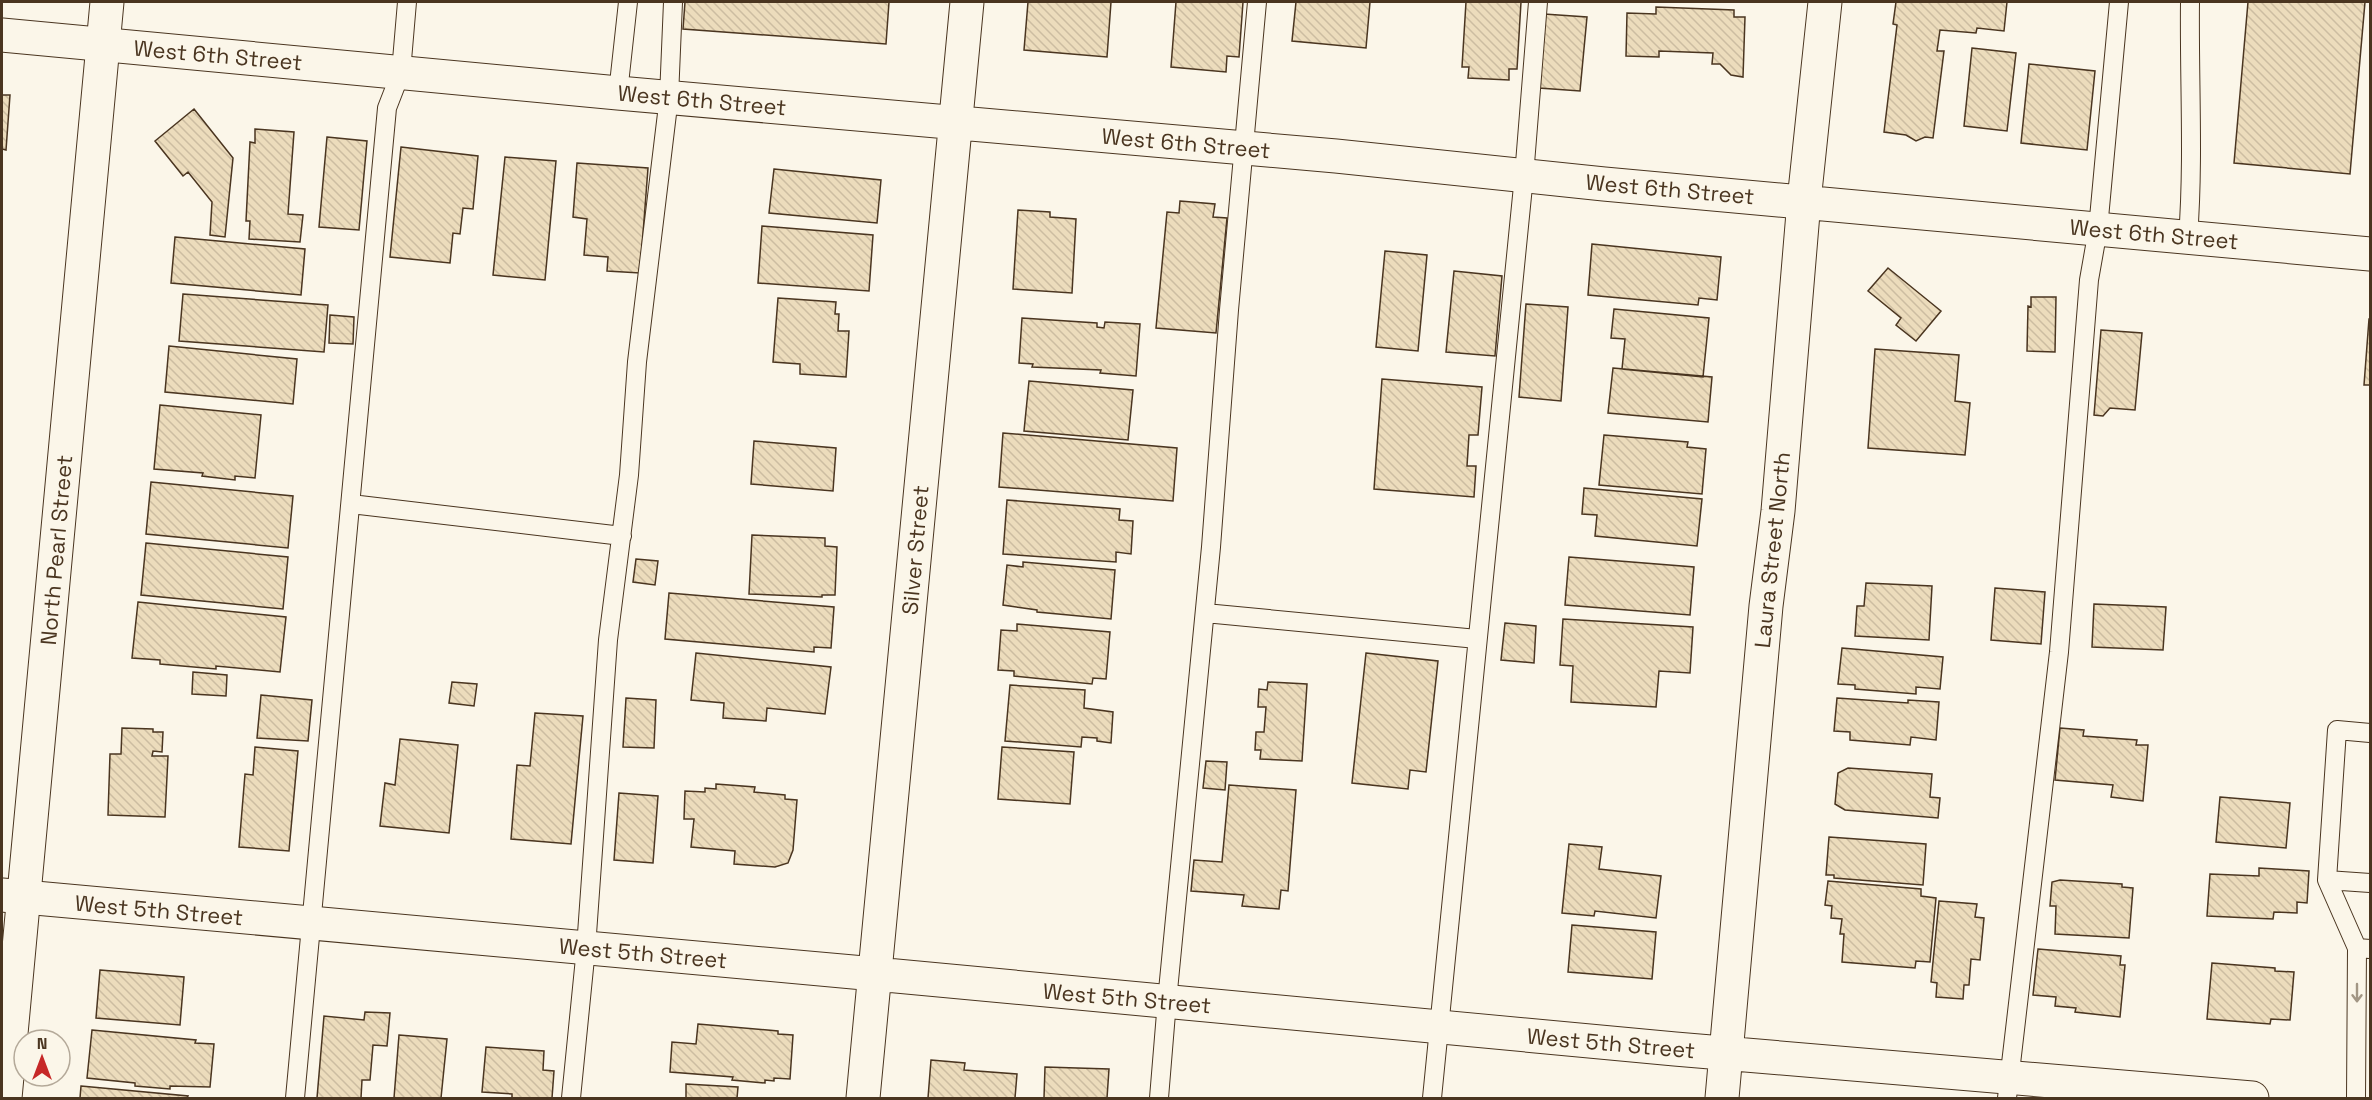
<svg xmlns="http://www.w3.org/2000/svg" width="2372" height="1100" font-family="'Space Grotesk',sans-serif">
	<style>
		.building { fill: url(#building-back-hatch); stroke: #4a3520; stroke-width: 1.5 }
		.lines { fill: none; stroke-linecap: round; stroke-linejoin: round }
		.service-casing { stroke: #4a3520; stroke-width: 20 }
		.minor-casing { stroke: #4a3520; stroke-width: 35 }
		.tertiary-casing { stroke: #4a3520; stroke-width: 35 }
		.service { stroke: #fbf6e9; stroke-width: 18 }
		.minor { stroke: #fbf6e9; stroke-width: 33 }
		.tertiary { stroke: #fbf6e9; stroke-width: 33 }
		.oneway { stroke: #a29684 }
		.labels { text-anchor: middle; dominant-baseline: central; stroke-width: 4.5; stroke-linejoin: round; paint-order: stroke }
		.street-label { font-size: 22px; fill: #4a3520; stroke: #fbf6e9 }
	</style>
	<defs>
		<pattern id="building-back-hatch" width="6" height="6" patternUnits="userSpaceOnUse" patternTransform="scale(1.5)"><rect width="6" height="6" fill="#ecdcbc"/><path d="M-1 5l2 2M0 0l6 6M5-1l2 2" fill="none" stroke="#ccbda1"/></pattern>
	</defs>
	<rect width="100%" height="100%" fill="#fbf6e9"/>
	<!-- building -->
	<path class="building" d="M685,2H889L886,44L683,29Z
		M1028,2H1111L1107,57L1024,50Z
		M1176,2H1243L1239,57L1227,56L1226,72L1171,67Z
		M1296,2H1370L1366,48L1292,41Z
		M1466,2H1521L1517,69H1509V80L1468,78L1469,67H1462Z
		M1896,2H2007L2004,31L1977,28L1976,33L1940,30L1937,51H1944L1933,138L1925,137L1916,141L1906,135L1884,132L1897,25L1893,24Z
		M2248,2H2365L2350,174L2234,163Z
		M1656,7L1734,10V17H1745L1743,77L1731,75L1720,64H1712L1713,53L1659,51V57L1626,56L1627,13L1656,14Z
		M1544,14L1587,17L1580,91L1539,88Z
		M1972,48L2016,53L2007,131L1964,126Z
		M2029,64L2095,71L2087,150L2021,143Z
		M2,95H10L6,150L2,149Z
		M194,109L233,158L225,237L210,235L212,202L188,172L183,176L155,141Z
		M255,129L294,132L288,214L303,215L300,242L249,239L250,221H246L250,142L255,143Z
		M327,137L367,141L359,230L319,227Z
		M401,147L478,156L473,209L463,208L460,234L453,233L450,263L390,257Z
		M505,157L556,161L545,280L493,275Z
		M577,163L648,168L640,273L607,271L608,257L584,255L587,219L573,217Z
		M774,169L881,180L877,223L769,213Z
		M1180,201L1215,204L1213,217L1227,218L1216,333L1156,328L1167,212L1179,213Z
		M1018,210L1050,212V217L1076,219L1072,293L1013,289Z
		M762,226L873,235L869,291L758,283Z
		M175,237L305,249L301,295L171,283Z
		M1592,244L1721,257L1717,300L1699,298L1698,305L1588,295Z
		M1385,251L1427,255L1418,351L1376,347Z
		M1888,268L1941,311L1916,341L1896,325L1901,318L1868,291Z
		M1454,271L1502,276L1495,356L1446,352Z
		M183,294L328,305L324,352L179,341Z
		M2031,297H2056L2055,352L2027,351L2028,306L2031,307Z
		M778,298L836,302L835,314H839L838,331H849L846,377L800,374V364L773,362Z
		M1526,304L1568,307L1561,401L1519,397Z
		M1614,309L1709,318L1703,377L1622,369L1625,339L1611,338Z
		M330,315L354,317L353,344L329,343Z
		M1022,318L1097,323V327L1104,328L1105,322L1140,324L1136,376L1100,373L1101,370L1032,367L1033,364L1019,363Z
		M2369,319H2370V385H2364Z
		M2101,330L2142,333L2135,410L2110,408L2103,416L2094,415Z
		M169,346L297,359L293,404L165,392Z
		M1875,349L1959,355L1955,401L1970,403L1965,455L1868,448Z
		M1613,368L1712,377L1708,422L1608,413Z
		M1382,379L1482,387L1478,435H1469L1467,466H1476L1474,497L1374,489Z
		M1029,381L1133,390L1128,440L1024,431Z
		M160,405L261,415L255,478L235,476V480L202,476L203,473L154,469Z
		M1003,433L1177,448L1173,501L999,487Z
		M1604,435L1688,442L1687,447L1706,449L1702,494L1599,485Z
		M754,441L836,448L833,491L751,484Z
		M151,482L293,496L288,548L146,534Z
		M1584,488L1702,499L1697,546L1595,536L1597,515L1582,514Z
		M1007,500L1120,509L1119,520L1133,521L1131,554L1116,552V562L1003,554Z
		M752,535L825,538V546L837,547L835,595H822V597L749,594Z
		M146,543L288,557L283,609L141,595Z
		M1569,557L1694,567L1690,615L1565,605Z
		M636,559L658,561L655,585L633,582Z
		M1023,562L1115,570L1111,619L1037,612V610L1003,605L1007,565L1023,567Z
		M1866,583L1932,586L1929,640L1855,636L1857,606H1864Z
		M1995,588L2045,592L2041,644L1991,640Z
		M669,593L834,607L831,648L814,647V652L665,639Z
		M138,602L286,617L280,672L216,666V669L160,664V660L132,658Z
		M2094,604L2166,607L2163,650L2092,647Z
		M1563,619L1693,627L1690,673L1659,671L1656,707L1571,702L1573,666L1560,665Z
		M1505,623L1536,626L1534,663L1501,660Z
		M1017,624L1110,632L1106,679L1093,678L1092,684L1014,676V671L998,670L1001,630L1017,631Z
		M1842,648L1943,657L1940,689L1916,687V694L1855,689V685L1838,684Z
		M696,653L831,667L825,714L767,708L766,721L723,718L724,703L691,700Z
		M1366,653L1438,661L1426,772L1410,770L1408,789L1352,783Z
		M193,672L227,675L226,696L192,694Z
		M452,682L477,684L474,706L449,703Z
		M1268,682L1307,684L1302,761L1260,759L1261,750H1255L1256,732H1264L1266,707H1258L1259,689L1267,690Z
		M1010,685L1085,690L1084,708L1113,712L1111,743L1097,741V738L1082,737L1081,747L1005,741Z
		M261,695L312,700L308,741L257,738Z
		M626,698L656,700L654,748L623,747Z
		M1837,698L1908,703V700L1939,702L1936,740L1911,737L1910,745L1850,740V732L1834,731Z
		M535,713L583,716L571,844L511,839L517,765L530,766Z
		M122,728L153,729V732H163L162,752L153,751L152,756H168L165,817L108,815L110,754H121Z
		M2060,728L2084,730L2083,736L2137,740L2136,745H2148L2143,801L2111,797L2113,785L2055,780Z
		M400,739L458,745L449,833L380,826L385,783L395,785Z
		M255,747L298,751L289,851L239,847L245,774L253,775Z
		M1002,747L1074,752L1070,804L998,799Z
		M1206,761L1227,762L1225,790L1203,788Z
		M1848,768L1932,774L1930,797L1940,798L1938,818L1845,810L1835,804L1838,773Z
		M716,784L755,787L754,792L785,795V799L797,800L793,850L788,863L775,867L734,864L735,851L691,847L694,819H684L685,791L705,792V788L716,789Z
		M1229,785L1296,790L1288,891L1281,890L1279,909L1242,906L1244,895L1191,891L1194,860L1222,862Z
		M619,793L658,796L653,863L614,860Z
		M2220,797L2290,803L2286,848L2216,842Z
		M1829,837L1926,844L1923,885L1834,878V875H1826Z
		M1569,844L1602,847L1599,869L1661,876L1656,918L1595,911L1594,916L1562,913Z
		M2259,868L2309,871L2307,903L2297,902V913L2274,912L2273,919L2207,916L2210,874L2259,876Z
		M2060,880L2122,884V887L2133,888L2129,938L2055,934L2056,906H2050L2052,882Z
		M1828,881L1921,889V896L1936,898L1930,962L1916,961L1915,968L1842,962L1844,934H1840L1842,919L1831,918L1832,906L1825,905Z
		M1939,901L1977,904L1975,917L1984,918L1980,960L1971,959L1969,985H1964L1963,999L1936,997L1937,983L1931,982Z
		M1572,925L1656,932L1652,979L1568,972Z
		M2038,949L2121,956L2120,965H2125L2120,1017L2075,1012L2076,1008L2055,1006L2056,997L2033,995Z
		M2212,963L2275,968V971L2294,972L2290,1020L2271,1019L2270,1024L2207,1019Z
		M100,970L184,977L180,1025L96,1018Z
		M365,1012L390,1013L387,1046L373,1045L370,1080H362L361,1098H317L324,1016L364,1020Z
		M698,1024L778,1031V1034L793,1035L790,1079L774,1078V1081L765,1080V1083L732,1080L733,1077L670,1072L672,1042L696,1044Z
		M92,1030L196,1040L195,1043L214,1044L210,1087L170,1086V1089L135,1086V1083L87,1078Z
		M399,1035L447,1039L441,1098H394Z
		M486,1047L544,1051L543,1070L554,1071L552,1098H512V1094L482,1092Z
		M931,1060L965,1063L964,1070L1017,1074L1015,1098H928Z
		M1045,1067L1109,1069L1107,1098H1044Z
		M686,1084L738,1087L737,1098H686Z
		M81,1086L188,1096L187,1098H80Z"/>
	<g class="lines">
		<!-- service casing -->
		<g class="service-casing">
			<path id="service" d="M618,93L628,2
				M2188,237C2194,159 2189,80 2190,2
				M351,504L622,536
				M1205,613L1477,639
				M2327,880L2337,730L2370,733
				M2357,948L2327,880L2370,883
				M295,1098L387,108L401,72L407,2
				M571,1098L586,948L608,640L629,475L637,362L669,97L673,2
				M1159,1098L1167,1001L1211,547L1229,310L1257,2
				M1432,1098L1524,176L1538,2
				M2007,1098L2059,652L2089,280L2098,229L2119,2
				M2356,1098L2357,948L2370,949"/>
		</g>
		<!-- minor casing -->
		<g class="minor-casing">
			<path id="minor" d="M2,35L618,93L1336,156L1604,184L2370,254
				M2,895L875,974L1675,1049L2252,1098
				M863,1098L967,2
				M1722,1098L1766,606L1778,511L1804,201L1825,2"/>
		</g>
		<!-- tertiary casing -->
		<g class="tertiary-casing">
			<path id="tertiary" d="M5,1098L107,2"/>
		</g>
		<!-- service -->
		<use href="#service" class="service"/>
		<!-- minor -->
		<use href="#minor" class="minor"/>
		<!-- tertiary -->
		<use href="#tertiary" class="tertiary"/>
	</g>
	<!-- one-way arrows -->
	<defs><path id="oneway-shaft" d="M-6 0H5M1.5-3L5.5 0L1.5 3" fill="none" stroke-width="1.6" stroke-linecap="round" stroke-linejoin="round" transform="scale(1.5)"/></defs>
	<use class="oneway" href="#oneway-shaft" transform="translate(2357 993) rotate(90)"/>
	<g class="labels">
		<!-- street labels -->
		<g class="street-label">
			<text transform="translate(218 55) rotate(5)">West 6th Street</text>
			<text transform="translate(702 100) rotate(5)">West 6th Street</text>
			<text transform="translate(1186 143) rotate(5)">West 6th Street</text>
			<text transform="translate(1670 189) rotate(5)">West 6th Street</text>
			<text transform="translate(2154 234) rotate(5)">West 6th Street</text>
			<text transform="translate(56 550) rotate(-85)">North Pearl Street</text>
			<text transform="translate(915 550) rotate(-85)">Silver Street</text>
			<text transform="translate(1772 550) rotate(-84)">Laura Street North</text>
			<text transform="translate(159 910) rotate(5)">West 5th Street</text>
			<text transform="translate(643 953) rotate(5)">West 5th Street</text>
			<text transform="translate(1127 998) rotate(5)">West 5th Street</text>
			<text transform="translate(1611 1043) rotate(5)">West 5th Street</text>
		</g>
	</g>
	<!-- border -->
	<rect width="2372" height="1100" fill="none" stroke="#4a3520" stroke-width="6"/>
	<!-- north arrow -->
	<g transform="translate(42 1058)"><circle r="28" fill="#fbf6e9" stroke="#b4a999" stroke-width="1.5"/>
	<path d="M0-4.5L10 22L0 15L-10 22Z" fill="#c62828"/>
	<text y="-9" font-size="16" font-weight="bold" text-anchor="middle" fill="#4a3520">N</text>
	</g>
</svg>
